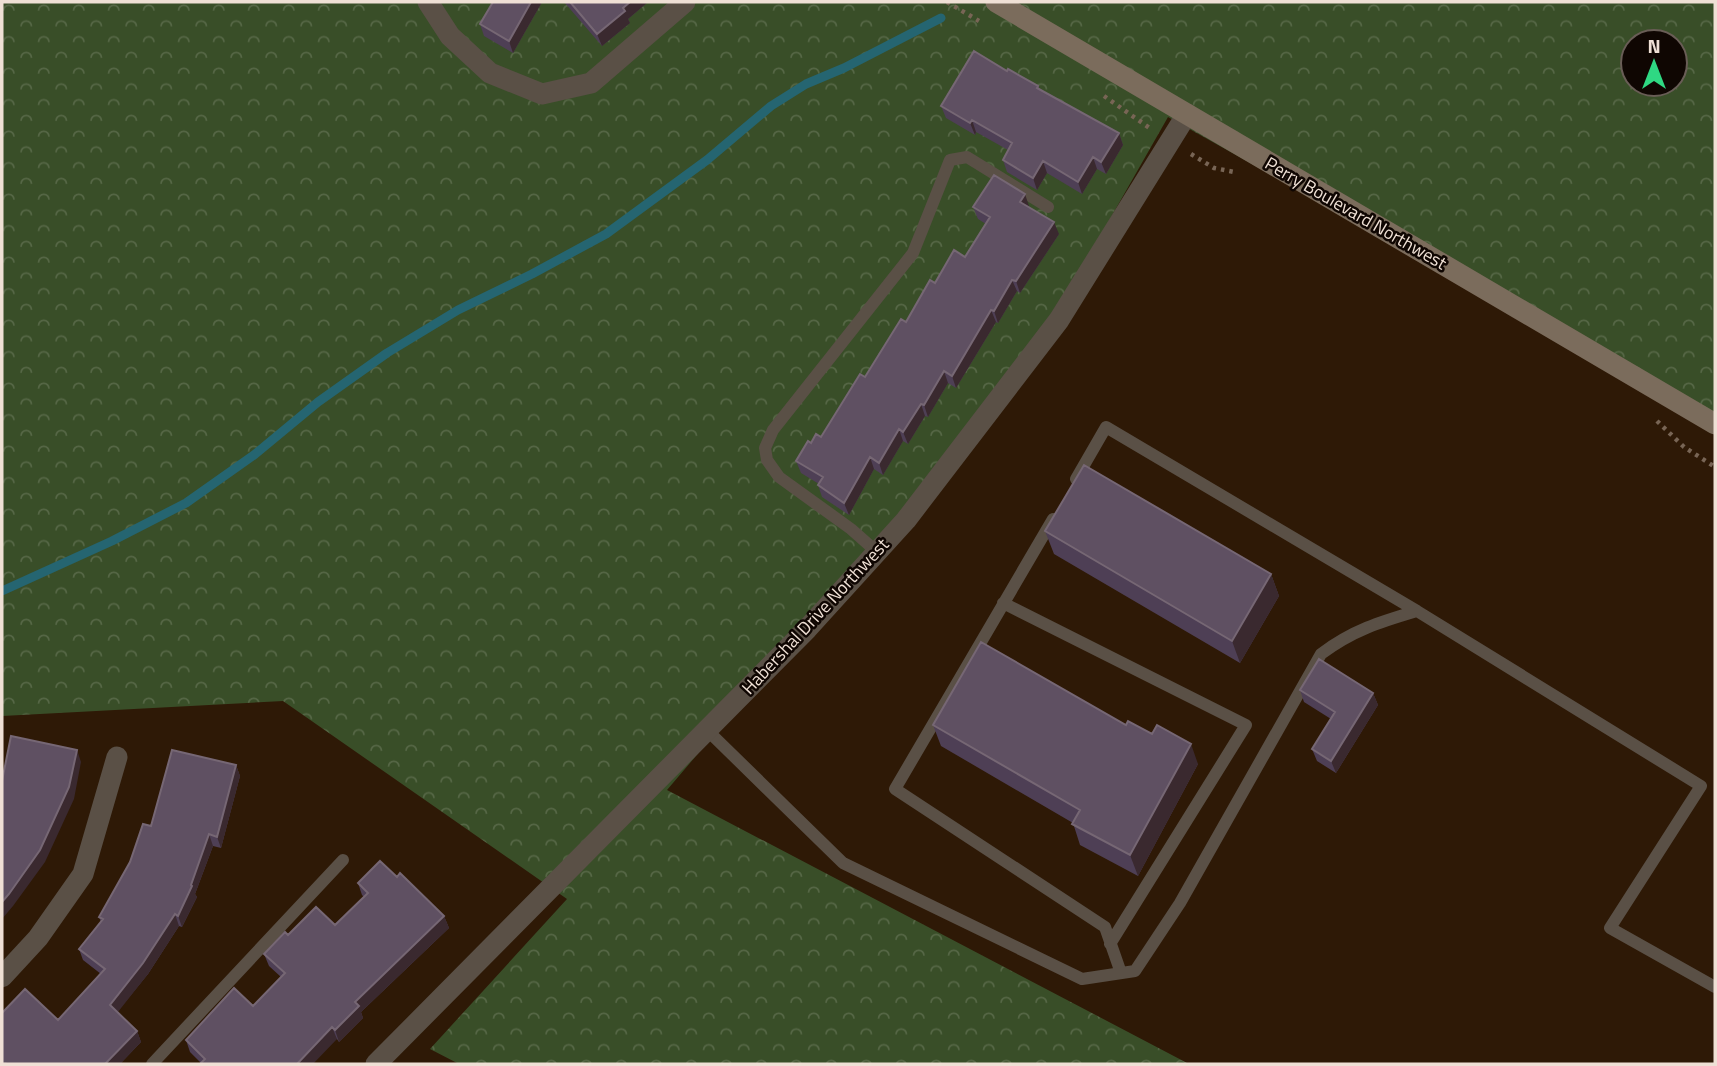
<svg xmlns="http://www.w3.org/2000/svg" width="1717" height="1066" font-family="'Titillium Web',sans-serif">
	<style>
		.forest { fill: url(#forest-crowns); fill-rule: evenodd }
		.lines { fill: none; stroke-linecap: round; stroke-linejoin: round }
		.stream { stroke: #256571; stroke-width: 9 }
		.path { stroke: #786555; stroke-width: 4.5; stroke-dasharray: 3.5 5; stroke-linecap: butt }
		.lane { stroke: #5a5046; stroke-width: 12 }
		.street { stroke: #5a5046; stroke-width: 21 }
		.secondary { stroke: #7b6c5c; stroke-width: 21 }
		.wall { fill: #4e3f55 }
		.shaded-wall { fill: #3a292f }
		.building { fill: #5f5062; stroke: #766774; stroke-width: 2 }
		.labels { text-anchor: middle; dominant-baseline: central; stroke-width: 5; stroke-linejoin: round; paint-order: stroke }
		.street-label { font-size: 18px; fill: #efe0d5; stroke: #0f0602 }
	</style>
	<defs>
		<pattern id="forest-crowns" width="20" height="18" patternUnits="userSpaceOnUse" patternTransform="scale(1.75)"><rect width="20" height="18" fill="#394e28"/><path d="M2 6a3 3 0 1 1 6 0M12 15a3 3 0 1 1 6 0" fill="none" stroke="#566746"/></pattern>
	</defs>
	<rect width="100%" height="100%" fill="#2e1906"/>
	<!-- forest -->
	<path class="forest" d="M2,2H1715V424L1168,117L1024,370L667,790L1189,1064H459L430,1049L567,899L283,701L2,716ZM1633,42H1675V84H1633Z"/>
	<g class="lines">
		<!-- stream -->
		<path class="stream" d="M2,591L112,541L186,503L254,455L318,402L387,353L458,310L532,274L606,234L707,160L771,106L806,84L844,68L941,18"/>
		<!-- path -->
		<path class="path" d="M947,2L979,21
			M1104,96L1151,129
			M1191,154L1214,168L1234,172
			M1657,421L1684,447L1715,467"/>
		<!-- lane -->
		<path class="lane" d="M1076,479L1106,427L1417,611
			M1053,519L895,789L1105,927L1121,973
			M877,552L851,529L779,477L767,460L765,448L773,430L913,253L950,160L967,157L1048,207
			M1003,603L1246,725L1110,944
			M707,730L843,863L1082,979L1135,971L1180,903L1321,654C1353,630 1380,622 1417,611L1701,786L1610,928L1715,987
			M152,1064L343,860"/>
		<!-- street -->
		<path class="street" d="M428,2L450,36L490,73L542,94L591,83L685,2
			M2,977L38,938L83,874L117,757
			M376,1064L807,629L906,520L1059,320L1187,114"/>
		<!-- secondary -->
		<path class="secondary" d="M996,2L1715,424"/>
	</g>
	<!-- wall -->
	<path class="wall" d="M542,2L513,53L484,36L480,24Z
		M564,2H648L628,19L630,23L602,46Z
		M1007,71L1038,86L1040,89L1119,133L1123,145L1106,174L1097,169L1082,194L1047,173L1037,190L1007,172L1003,160L1008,150L976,132L975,135L946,118L941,106Z
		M1029,206L1028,207L1059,234L1020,293L1017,291L998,323L996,322L956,388L948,383L928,417L925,416L908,444L903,441L883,475L874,469L849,515L822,497L818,485L819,484L801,473L796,461L811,443L821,437L935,283L965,257L986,224L978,219L973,207Z
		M1045,531L1271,574L1279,596L1240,663L1054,554Z
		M1300,690L1373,693L1378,705L1336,773L1317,761L1312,749L1331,719L1304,702Z
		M933,725H1126L1198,764L1138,876L1080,845L1073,823L941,746Z
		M236,765L240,776L221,848L213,846L195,894L197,897L182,927L179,926L148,974L117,1012L137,1031L141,1042L120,1064H2L58,1020L101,974L83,960L79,949L101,922L99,917L151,826Z
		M397,877L444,916L449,928L361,1012L363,1018L339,1042L337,1039L201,1063L190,1052L186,1040L253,1006L281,977L269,966L264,954L288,935L335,925L364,897L362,895L358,883Z"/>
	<!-- shaded-wall -->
	<path class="shaded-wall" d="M531,2H542L513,53L509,41Z
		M630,2H648L628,19L630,23L602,46L597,34Z
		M972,120L976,132L975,135L970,123Z
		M1119,133L1123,145L1106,174L1101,162Z
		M1093,157L1097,169L1082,194L1078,182Z
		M1043,161L1047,173L1037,190L1033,178Z
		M1025,194L1029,206L1024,214L1020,202Z
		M1054,222L1059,234L1020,293L1016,281Z
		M1012,280L1017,291L998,323L994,311Z
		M991,310L996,322L956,388L952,376Z
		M944,371L948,383L928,417L924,405Z
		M921,404L925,416L908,444L903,432Z
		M899,429L903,441L883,475L879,463Z
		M870,457L874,469L849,515L844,503Z
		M1271,574L1279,596L1240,663L1232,641Z
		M1373,693L1378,705L1336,773L1331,761Z
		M1191,744L1198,764L1138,876L1130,855Z
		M77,750L81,762L74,799L45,862L13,906L2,919V902Z
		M236,765L240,776L221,848L217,837Z
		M209,834L213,846L195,894L197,897L182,927L178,916Z
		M175,914L179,926L148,974L114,1017L110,1005Z
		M444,916L449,928L361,1012L363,1018L339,1042L335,1030L355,1002Z
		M332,1027L337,1039L313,1064H297Z
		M137,1031L141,1042L120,1064H105Z"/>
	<!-- building -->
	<path class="building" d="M493,2H531L509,41L480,24Z
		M570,2H630L623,8L625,11L597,34Z
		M974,51L1007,71L1008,69L1038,86L1037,88L1119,133L1101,162L1093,157L1078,182L1043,161L1033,178L1003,160L1012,143L972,120L970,123L941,106Z
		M994,175L1025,194L1020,202L1054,222L1016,281L1012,280L994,311L991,310L952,376L944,371L924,405L921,404L903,432L899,429L879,463L870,457L844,503L818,485L823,477L796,461L808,441L811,443L816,434L821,437L860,374L865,377L901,319L906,322L930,280L935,283L954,250L965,257L990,217L973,207Z
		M1084,465L1271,574L1232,641L1045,531Z
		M981,642L1126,725L1128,721L1152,734L1157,725L1191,744L1130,855L1072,824L1080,810L933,725Z
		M1319,659L1373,693L1331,761L1312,749L1335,712L1300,690Z
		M11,736L77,750L69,787L40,850L9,894L2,902V781Z
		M172,750L236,765L217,837L209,834L191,885L192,886L178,916L175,914L143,963L110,1005L137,1031L105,1064H7L5,1063L2,1064V1013L25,989L58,1020L105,969L79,949L103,919L99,917L130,862L143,824L151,826Z
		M380,861L397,877L400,873L444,916L355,1002L359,1006L335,1030L332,1027L297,1064H200L205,1059L186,1040L234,988L253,1006L285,973L264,954L285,932L288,935L316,907L335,925L368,893L358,883Z"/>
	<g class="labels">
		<!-- street labels -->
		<g class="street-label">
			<text transform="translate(1356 213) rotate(30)">Perry Boulevard Northwest</text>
			<text transform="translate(815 616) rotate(-47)">Habershal Drive Northwest</text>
		</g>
	</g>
	<!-- border -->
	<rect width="1717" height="1066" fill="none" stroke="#efe0d5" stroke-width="7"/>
	<!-- north arrow -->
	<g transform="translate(1654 63)"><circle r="33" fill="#0f0602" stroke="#695d56" stroke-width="2"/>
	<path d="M0-5L12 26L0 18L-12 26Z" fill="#2fd883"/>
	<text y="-10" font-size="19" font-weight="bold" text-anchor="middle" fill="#efe0d5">N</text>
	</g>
</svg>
